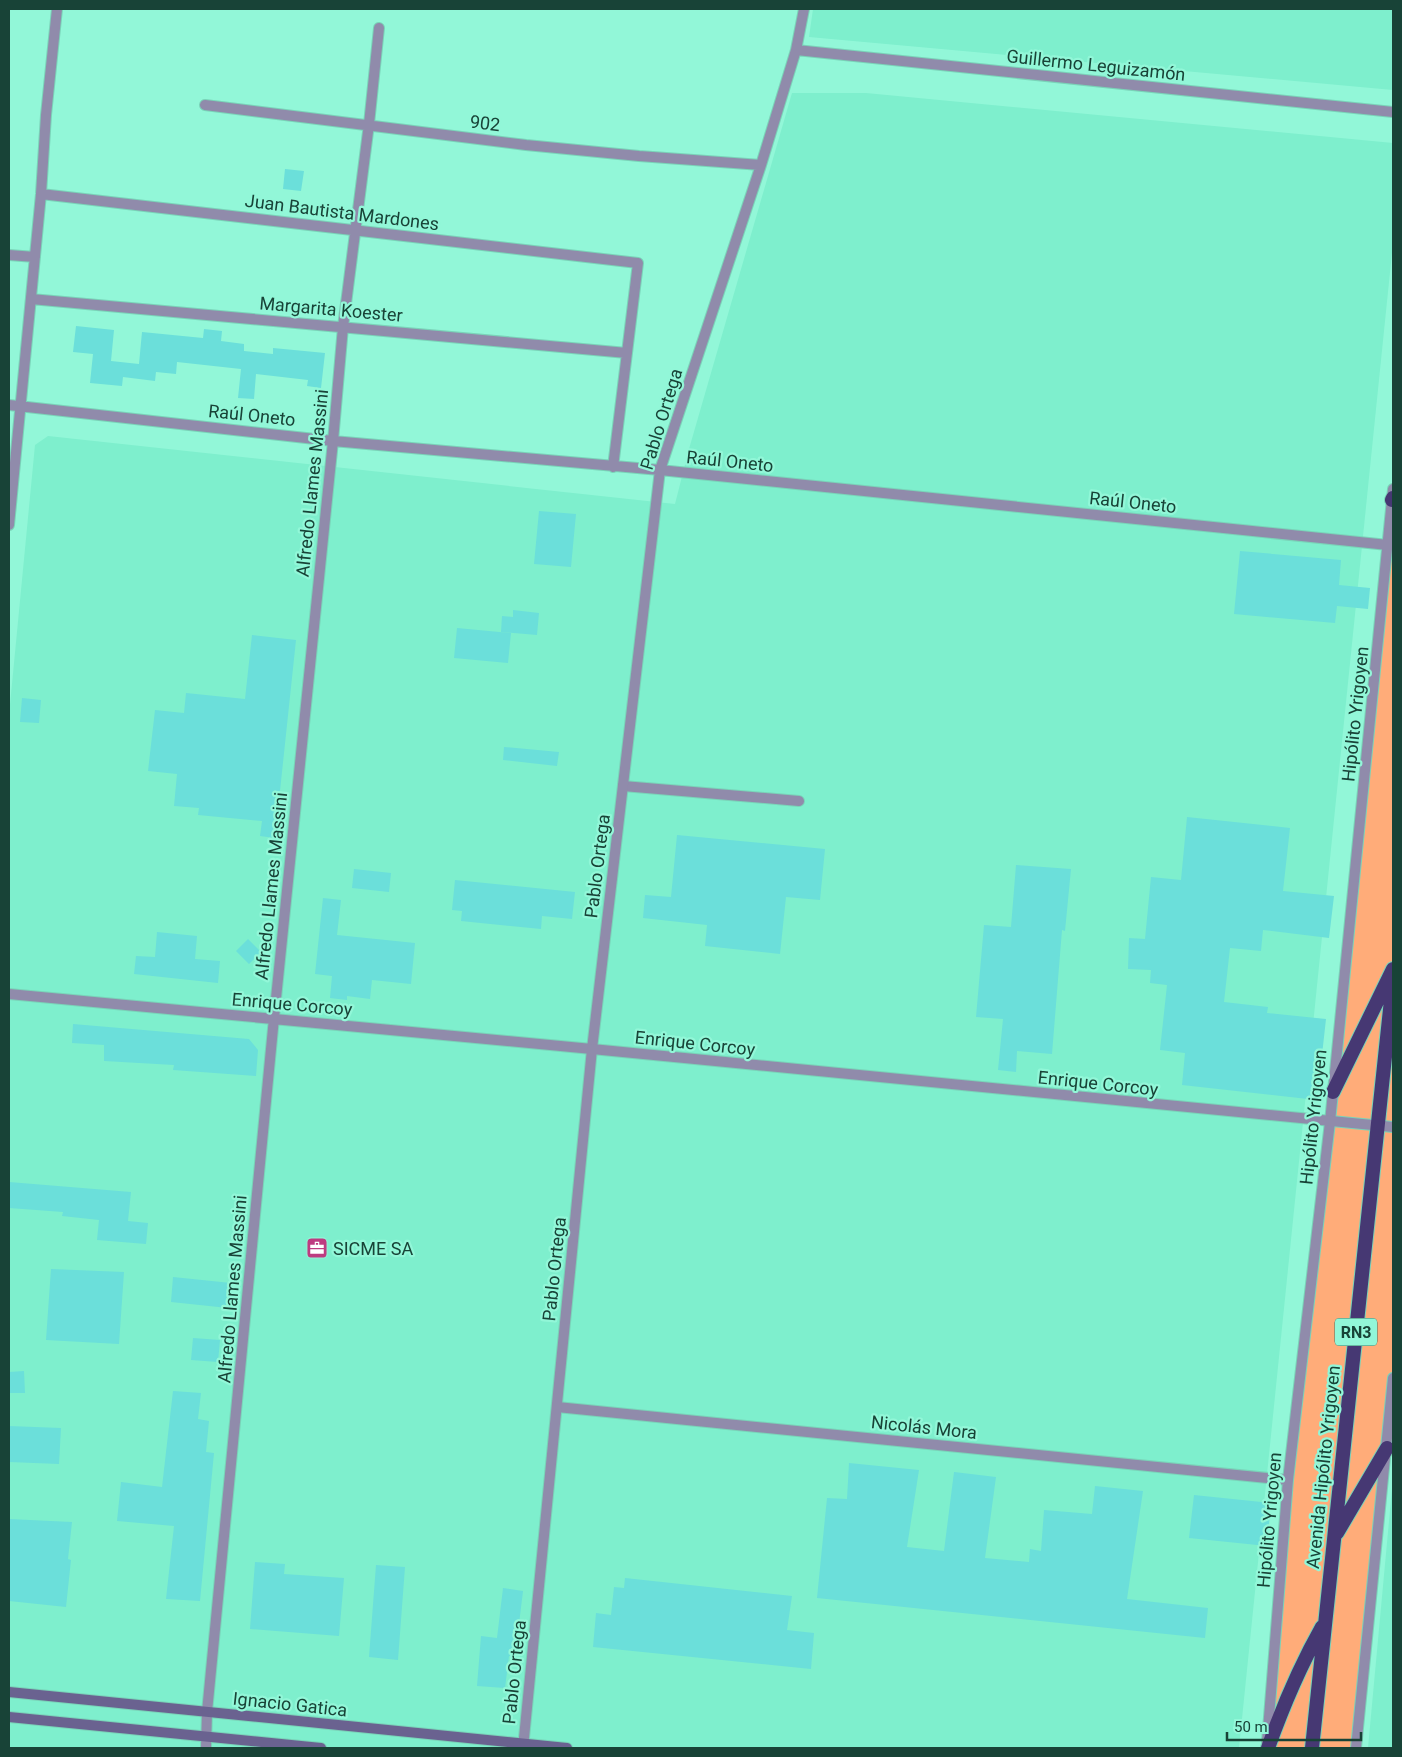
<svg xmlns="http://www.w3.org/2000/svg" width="1402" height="1757" font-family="Roboto,sans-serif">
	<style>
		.built { fill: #7eefcd }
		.green { fill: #ffac79 }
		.building { fill: #6bdfda }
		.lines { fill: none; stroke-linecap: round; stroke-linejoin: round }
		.service-casing { stroke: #7ad3b8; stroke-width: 12 }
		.minor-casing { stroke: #7ad3b8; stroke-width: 12 }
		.tertiary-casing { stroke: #7ad3b8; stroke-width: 12 }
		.secondary-casing { stroke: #7ad3b8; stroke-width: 12 }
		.trunk-casing { stroke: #7ad3b8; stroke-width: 16 }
		.service { stroke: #908bab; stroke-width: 10 }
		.minor { stroke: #908bab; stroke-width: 10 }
		.tertiary { stroke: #908bab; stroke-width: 10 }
		.secondary { stroke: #6a6290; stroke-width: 10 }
		.trunk { stroke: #463873; stroke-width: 14 }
		.labels { text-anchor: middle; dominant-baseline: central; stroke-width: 4.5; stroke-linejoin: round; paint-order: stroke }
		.shield { fill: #92f7d8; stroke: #3d7967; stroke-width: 1 }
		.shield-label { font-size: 16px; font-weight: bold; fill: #184337 }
		.street-label { font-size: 18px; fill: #184337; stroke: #92f7d8 }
		.poi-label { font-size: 18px; fill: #184337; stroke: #92f7d8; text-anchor: start }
	</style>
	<rect width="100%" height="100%" fill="#92f7d8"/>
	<!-- built -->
	<path class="built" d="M813,9H1393V90L809,37Z
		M792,93H866L1393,143V243L1239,1748H9V715L35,445L48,436L675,504L689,449Z
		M1393,1478V1748H1368Z"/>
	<!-- green -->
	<path class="green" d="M1393,489V1378L1356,1748H1266L1288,1480Z"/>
	<!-- building -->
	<path class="building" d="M285,169L304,171L301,191L283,189Z
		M76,326L114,330L111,361L139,364L142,332L203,338L204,329L222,331L221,341L244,344V351L273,354V348L325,353L321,388L307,386L308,380L256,374L254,399L238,398L241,369L177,362L176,374L156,372L155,381L123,377L122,386L90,383L93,354L73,352Z
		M539,511L576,514L571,567L534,564Z
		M1240,551L1341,560L1339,585L1370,588L1368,609L1337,606L1335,623L1234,614Z
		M513,610L539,613L537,635L501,632L502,616L513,617Z
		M457,628L511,633L508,663L454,658Z
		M252,635L296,640L275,838L260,836L262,821L198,815L199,808L174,806L177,774L148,771L155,710L184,713L186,693L245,699Z
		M22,698L41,700L39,723L20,722Z
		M504,747L559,752L557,766L503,760Z
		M1187,817L1290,828L1283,891L1334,896L1329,938L1263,930L1261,951L1230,948L1224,1002L1268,1007L1267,1013L1326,1019L1317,1100L1182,1085L1185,1053L1160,1050L1167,985L1150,983L1151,970L1128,969L1129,938L1145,939L1151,877L1181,880Z
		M677,835L825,849L820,900L786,897L780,954L705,946L707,925L643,918L645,895L671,897Z
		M1016,865L1071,869L1065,931L1062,930L1052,1054L1017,1051L1016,1072L998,1070L1003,1019L976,1017L984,925L1011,927Z
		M354,869L391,873L389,892L352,888Z
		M455,880L575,892L572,919L542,916L541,929L461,921L462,911L452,910Z
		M323,898L341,900L337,935L415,943L411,984L372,980L370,999L347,996V1000L330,998L332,976L315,974Z
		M157,932L197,936L195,959L220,961L218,983L134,974L136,956L155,957Z
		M248,939L261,952L249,964L236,951Z
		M73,1024L249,1039L258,1050L256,1076L173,1070L174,1065L104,1061V1045L72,1043Z
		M9,1182L131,1192L128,1221L148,1223L146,1244L97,1240L99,1220L62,1216L63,1212L9,1208Z
		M51,1269L124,1272L119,1344L46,1340Z
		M173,1277L231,1283L228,1308L171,1302Z
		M193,1338L220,1340L218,1362L191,1360Z
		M24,1371L25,1393H9V1372Z
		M173,1391L201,1393L198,1419L209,1421L206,1452L214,1453L200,1601L166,1599L174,1526L117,1521L121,1482L162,1487Z
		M9,1426L61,1428L59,1464L9,1462Z
		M849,1463L919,1470L907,1547L944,1551L954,1472L996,1477L985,1558L1029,1562L1030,1549L1041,1551L1044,1510L1092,1514L1095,1486L1143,1491L1127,1599L1208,1608L1205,1638L817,1598L827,1498L847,1499Z
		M1194,1495L1271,1503L1267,1546L1189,1538Z
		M9,1519L72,1522L68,1559L71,1560L66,1607L9,1601Z
		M255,1562L285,1564L284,1574L344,1578L339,1636L250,1629Z
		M376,1565L405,1567L398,1660L369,1657Z
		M625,1578L792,1596L787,1630L814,1633L811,1669L593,1647L596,1613L611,1615L614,1587L624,1588Z
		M503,1588L523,1591L515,1657L509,1656L505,1688L477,1686L481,1636L497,1638Z"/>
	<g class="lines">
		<!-- service casing -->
		<g class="service-casing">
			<path id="service" d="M623,786L799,801"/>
		</g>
		<!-- minor casing -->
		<g class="minor-casing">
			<path id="minor" d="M796,50L1393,112
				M205,105L526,145L639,156L761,165
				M41,194L638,263L613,467
				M9,255L35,257
				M31,299L627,353
				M9,405L333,441L660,470L1388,545
				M9,525L41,194L46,115L57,9
				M9,994L592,1049L660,470L761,165L796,50L804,9
				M557,1407L1288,1480
				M1267,1742L1288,1480L1330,1122L1393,489
				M206,1748L207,1712L274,1018L333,441L343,327L369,124L379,28
				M1356,1748L1393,1378"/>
		</g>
		<!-- tertiary casing -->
		<g class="tertiary-casing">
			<path id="tertiary" d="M523,1748L592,1049L1393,1127"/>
		</g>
		<!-- secondary casing -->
		<g class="secondary-casing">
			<path id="secondary" d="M9,1692L567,1748
				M9,1717L321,1748"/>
		</g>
		<!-- trunk casing -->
		<g class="trunk-casing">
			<path id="trunk" d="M1392,500L1393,498
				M1333,1092L1393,969
				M1337,1533L1387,1448
				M1268,1748C1283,1706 1300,1666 1322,1627
				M1312,1748L1393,981"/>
		</g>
		<!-- service -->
		<use href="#service" class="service"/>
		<!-- minor -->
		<use href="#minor" class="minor"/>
		<!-- tertiary -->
		<use href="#tertiary" class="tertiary"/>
		<!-- secondary -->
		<use href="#secondary" class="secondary"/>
		<!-- trunk -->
		<use href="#trunk" class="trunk"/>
	</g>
	<!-- icons -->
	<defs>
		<g id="office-square" transform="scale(1.125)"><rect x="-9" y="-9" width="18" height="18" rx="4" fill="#be3b80" stroke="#92f7d8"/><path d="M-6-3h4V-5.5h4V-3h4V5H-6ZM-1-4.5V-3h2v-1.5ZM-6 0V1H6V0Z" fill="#fff"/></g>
	</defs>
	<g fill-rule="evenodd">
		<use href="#office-square" x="317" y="1248"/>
	</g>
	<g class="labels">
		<!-- shield labels -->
		<rect class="shield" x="1335" y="1318.5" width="42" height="27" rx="4"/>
		<g class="shield-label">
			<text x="1356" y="1332">RN3</text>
		</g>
		<!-- street labels -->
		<g class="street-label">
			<text transform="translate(1096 65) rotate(6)">Guillermo Leguizamón</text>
			<text transform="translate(485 123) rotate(7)">902</text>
			<text transform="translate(342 212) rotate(7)">Juan Bautista Mardones</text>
			<text transform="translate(331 309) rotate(5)">Margarita Koester</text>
			<text transform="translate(252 415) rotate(6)">Raúl Oneto</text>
			<text transform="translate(661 419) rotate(-73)">Pablo Ortega</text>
			<text transform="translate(730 461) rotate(6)">Raúl Oneto</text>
			<text transform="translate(312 483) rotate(-84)">Alfredo Llames Massini</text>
			<text transform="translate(1133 502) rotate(6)">Raúl Oneto</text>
			<text transform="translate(1355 714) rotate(-84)">Hipólito Yrigoyen</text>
			<text transform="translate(597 866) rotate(-83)">Pablo Ortega</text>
			<text transform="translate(271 886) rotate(-84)">Alfredo Llames Massini</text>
			<text transform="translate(292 1004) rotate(5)">Enrique Corcoy</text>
			<text transform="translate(695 1043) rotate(6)">Enrique Corcoy</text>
			<text transform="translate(1098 1083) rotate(6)">Enrique Corcoy</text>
			<text transform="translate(1313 1117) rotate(-84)">Hipólito Yrigoyen</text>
			<text transform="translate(554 1269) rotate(-84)">Pablo Ortega</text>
			<text transform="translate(232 1289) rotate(-85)">Alfredo Llames Massini</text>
			<text transform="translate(924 1427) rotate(6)">Nicolás Mora</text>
			<text transform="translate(1323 1467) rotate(-84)">Avenida Hipólito Yrigoyen</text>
			<text transform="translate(1269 1520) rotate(-85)">Hipólito Yrigoyen</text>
			<text transform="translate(514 1672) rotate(-84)">Pablo Ortega</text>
			<text transform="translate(290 1704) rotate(6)">Ignacio Gatica</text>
		</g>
		<!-- poi labels -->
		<g class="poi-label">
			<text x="333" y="1248">SICME SA</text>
		</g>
	</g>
	<!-- border -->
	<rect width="1402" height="1757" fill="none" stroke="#184337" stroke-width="20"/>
	<!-- scale -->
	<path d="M1227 1732v8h134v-8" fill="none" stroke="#184337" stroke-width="2.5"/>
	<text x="1234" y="1732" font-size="15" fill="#184337" stroke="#92f7d8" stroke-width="4" paint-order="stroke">50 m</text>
</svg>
